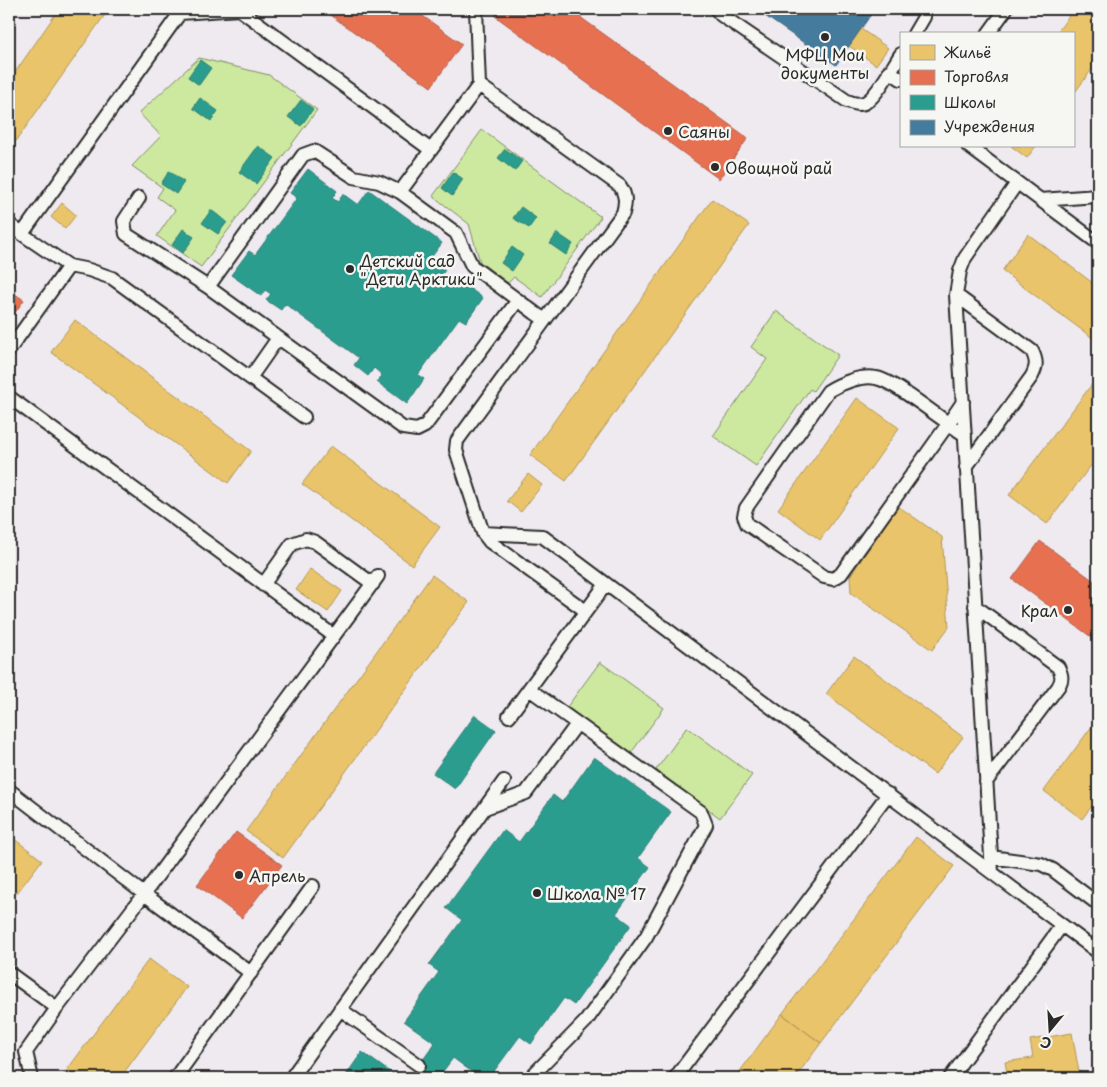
<svg xmlns="http://www.w3.org/2000/svg" width="1107" height="1087" font-family="'Playpen Sans',sans-serif">
	<style>
		.green { fill: #cde99f; stroke: #7c8a65 }
		.homes { fill: #e9c46a; stroke: #b09657 }
		.shops { fill: #e76f51; stroke: #af5b46 }
		.schools { fill: #2a9d8f; stroke: #2a7b71 }
		.public { fill: #457b9d; stroke: #3d637b }
		.lines { fill: none; stroke-linecap: round; stroke-linejoin: round }
		.service-casing { stroke: #2b2b2b; stroke-width: 16 }
		.service { stroke: #f6f6f2; stroke-width: 12 }
		.poi-dot { fill: #2b2b2b; stroke: #f6f6f2; stroke-width: 2 }
		.labels { text-anchor: middle; dominant-baseline: central; stroke-width: 5; stroke-linejoin: round; paint-order: stroke }
		.poi-label { font-size: 16px; fill: #2b2b2b; stroke: #f6f6f2; text-anchor: start }
	</style>
	<rect width="100%" height="100%" fill="#efeaf0"/>
	<filter id="ink" filterUnits="userSpaceOnUse"><feTurbulence type="fractalNoise" baseFrequency=".02" numOctaves="2"/><feDisplacementMap in="SourceGraphic" scale="10" xChannelSelector="R" yChannelSelector="G"/><feConvolveMatrix kernelMatrix="1 2 1 2 8 2 1 2 1" color-interpolation-filters="sRGB"/></filter>
	<g filter="url(#ink)">
		<!-- green -->
		<path class="green" d="M199,58L269,75L317,110L201,267L157,236L175,210L157,197L163,188L132,166L161,136L139,113Z
			M482,130L601,217L542,297L514,277L508,283L480,262L469,224L433,196Z
			M776,311L838,355L813,391L810,389L756,466L713,436L767,359L751,347Z
			M600,662L664,708L631,753L567,707Z
			M687,727L752,775L720,818L656,770Z"/>
		<!-- homes -->
		<path class="homes" d="M59,9H109L9,151V81Z
			M1074,9H1098V61L1073,95V34H1056Z
			M861,29L888,48L876,65L849,46Z
			M1011,146H1036L1027,158Z
			M712,199L749,225L566,481L530,455Z
			M62,203L76,215L65,229L51,217Z
			M1028,234L1098,287V342L1002,271Z
			M75,320L251,451L228,483L51,352Z
			M1098,376V456L1047,524L1009,495Z
			M857,398L899,428L820,540L778,509Z
			M331,446L440,527L412,565L302,484Z
			M528,474L542,485L521,512L507,501Z
			M898,506L942,537L949,627L932,650L851,593L850,576Z
			M310,569L342,591L328,612L296,590Z
			M432,575L469,602L283,858L246,831Z
			M854,656L963,737L935,774L826,694Z
			M1098,718V798L1082,819L1044,791Z
			M9,835L42,860L17,893L9,886Z
			M916,837L954,866L821,1043L782,1014Z
			M149,959L187,987L120,1078H61Z
			M782,1014L821,1043L795,1078H735Z
			M1072,1033L1080,1078H1008L1005,1062L1033,1058L1030,1040Z"/>
		<!-- shops -->
		<path class="shops" d="M322,9H413L462,44L431,87Z
			M500,9H569L748,138L719,179L495,16Z
			M9,290L24,300L9,321Z
			M1040,541L1098,584V642L1012,579Z
			M236,832L282,865L242,918L197,885Z"/>
		<!-- schools -->
		<path class="schools" d="M200,60L211,68L199,85L188,77Z
			M200,98L218,111L211,121L193,108Z
			M301,100L313,109L301,126L288,117Z
			M258,146L275,158L256,184L239,172Z
			M505,149L522,161L515,171L498,158Z
			M308,169L337,191L332,198L338,202L343,194L358,205L369,190L442,243L430,259L445,270L441,276L449,283L454,277L483,298L466,322L459,318L418,375L424,379L407,404L377,382L382,375L374,368L368,376L354,365L359,358L285,304L281,310L266,300L271,294L265,290L261,296L231,275L249,251L255,255L297,198L290,193Z
			M169,171L184,182L176,194L161,184Z
			M453,172L463,179L452,196L442,188Z
			M521,207L536,218L529,228L513,218Z
			M211,210L227,222L218,234L202,223Z
			M183,229L194,237L183,253L172,245Z
			M557,233L573,244L566,255L550,244Z
			M512,247L523,255L512,271L501,263Z
			M475,715L496,730L455,789L433,773Z
			M594,757L671,812L638,858L650,867L616,914L631,925L574,1005L564,998L531,1044L520,1036L489,1078H480L453,1058L438,1078H410L435,1043L404,1021L439,972L429,965L462,920L446,908L503,830L519,842L553,795L562,802Z
			M362,1052L398,1078H344Z"/>
		<!-- public -->
		<path class="public" d="M743,9H865L872,13L836,65L755,9L751,15Z"/>
		<g class="lines">
			<!-- service casing -->
			<g class="service-casing">
				<path id="service" d="M476,9L479,85L620,186C626,195 626,202 623,213L457,441L456,450L483,533L490,542L586,611
					M716,9L721,15L847,101C853,103 860,106 866,102C877,96 893,66 901,54
					M914,34L924,17L922,9
					M988,34L1006,9
					M889,71L901,79
					M968,146L1098,243
					M400,192L431,150
					M139,198L124,221L126,234L208,287
					M1040,200L1098,196
					M9,224L22,234L180,13L239,9L431,150L479,85
					M69,266L89,270L112,278L304,417
					M956,295L1032,351C1037,361 1037,366 1032,376L966,467
					M518,300L425,426L417,430L403,428L208,287L303,155L314,151L354,177L379,182L400,192L456,233L472,266L535,313L545,320
					M9,350L69,266L22,234
					M250,378L278,338
					M9,397L334,636
					M963,402L948,424L841,574L833,579L824,577L747,524L744,516L746,508L828,391C841,383 861,375 876,378C895,381 946,423 965,435
					M483,533L542,536L1098,952
					M263,585L292,544L306,539L315,542L373,584
					M975,606L1058,667C1062,675 1063,679 1058,687L986,782
					M529,689L701,812L706,825L646,937L586,1021L530,1078
					M509,716L606,584
					M9,790L144,894L378,576
					M485,808L526,793L577,724
					M991,857L1041,864L1053,870L1098,904
					M992,872L956,295L960,271L965,258L1017,183
					M9,973L57,1008L144,894L251,973
					M340,1009L419,1065
					M32,1078L26,1052L57,1008
					M175,1078L313,886
					M291,1078L504,781
					M675,1078L888,794
					M950,1078L1062,925"/>
			</g>
			<!-- service -->
			<use href="#service" class="service"/>
		</g>
	</g>
	<!-- markers -->
	<g class="poi-dot">
		<circle cx="825" cy="37" r="5"/>
		<circle cx="668" cy="131" r="5"/>
		<circle cx="715" cy="167" r="5"/>
		<circle cx="350" cy="269" r="5"/>
		<circle cx="1068" cy="610" r="5"/>
		<circle cx="239" cy="875" r="5"/>
		<circle cx="537" cy="893" r="5"/>
	</g>
	<g class="labels">
		<!-- poi labels -->
		<g class="poi-label">
			<text x="825" y="54" text-anchor="middle">МФЦ Мои<tspan x="825" dy="18">документы</tspan></text>
			<text x="678" y="131">Саяны</text>
			<text x="725" y="167">Овощной рай</text>
			<text x="360" y="260">Детский сад<tspan x="360" dy="18">"Дети Арктики"</tspan></text>
			<text x="1058" y="610" text-anchor="end">Крал</text>
			<text x="249" y="875">Апрель</text>
			<text x="547" y="893">Школа № 17</text>
		</g>
	</g>
	<!-- margin -->
	<rect width="1107" height="1087" fill="none" stroke="#f6f6f2" stroke-width="30"/>
	<rect x="15" y="15" width="1077" height="1057" fill="none" stroke="#2b2b2b" stroke-width="2" filter="url(#ink)"/>
	<!-- legend -->
	<rect x="900" y="32" width="175" height="115" fill="#f6f6f2" stroke="#a5a5a2"/>
	<rect x="910" y="45" width="25" height="15" fill="#e9c46a" stroke="#a5a5a2"/>
	<text x="944" y="58" font-size="15" fill="#2b2b2b">Жильё</text>
	<rect x="910" y="70" width="25" height="15" fill="#e76f51" stroke="#a5a5a2"/>
	<text x="944" y="82" font-size="15" fill="#2b2b2b">Торговля</text>
	<rect x="910" y="95" width="25" height="15" fill="#2a9d8f" stroke="#a5a5a2"/>
	<text x="944" y="108" font-size="15" fill="#2b2b2b">Школы</text>
	<rect x="910" y="120" width="25" height="15" fill="#457b9d" stroke="#a5a5a2"/>
	<text x="944" y="132" font-size="15" fill="#2b2b2b">Учреждения</text>
	<!-- north arrow -->
	<g transform="translate(1050 1030) rotate(198)" stroke="#f6f6f2" stroke-width="4" paint-order="stroke">
	<path d="M0-4L9 19L0 12L-9 19Z" fill="#2b2b2b"/>
	<text y="-8" font-size="14" font-weight="bold" text-anchor="middle" fill="#2b2b2b">С</text>
	</g>
</svg>
